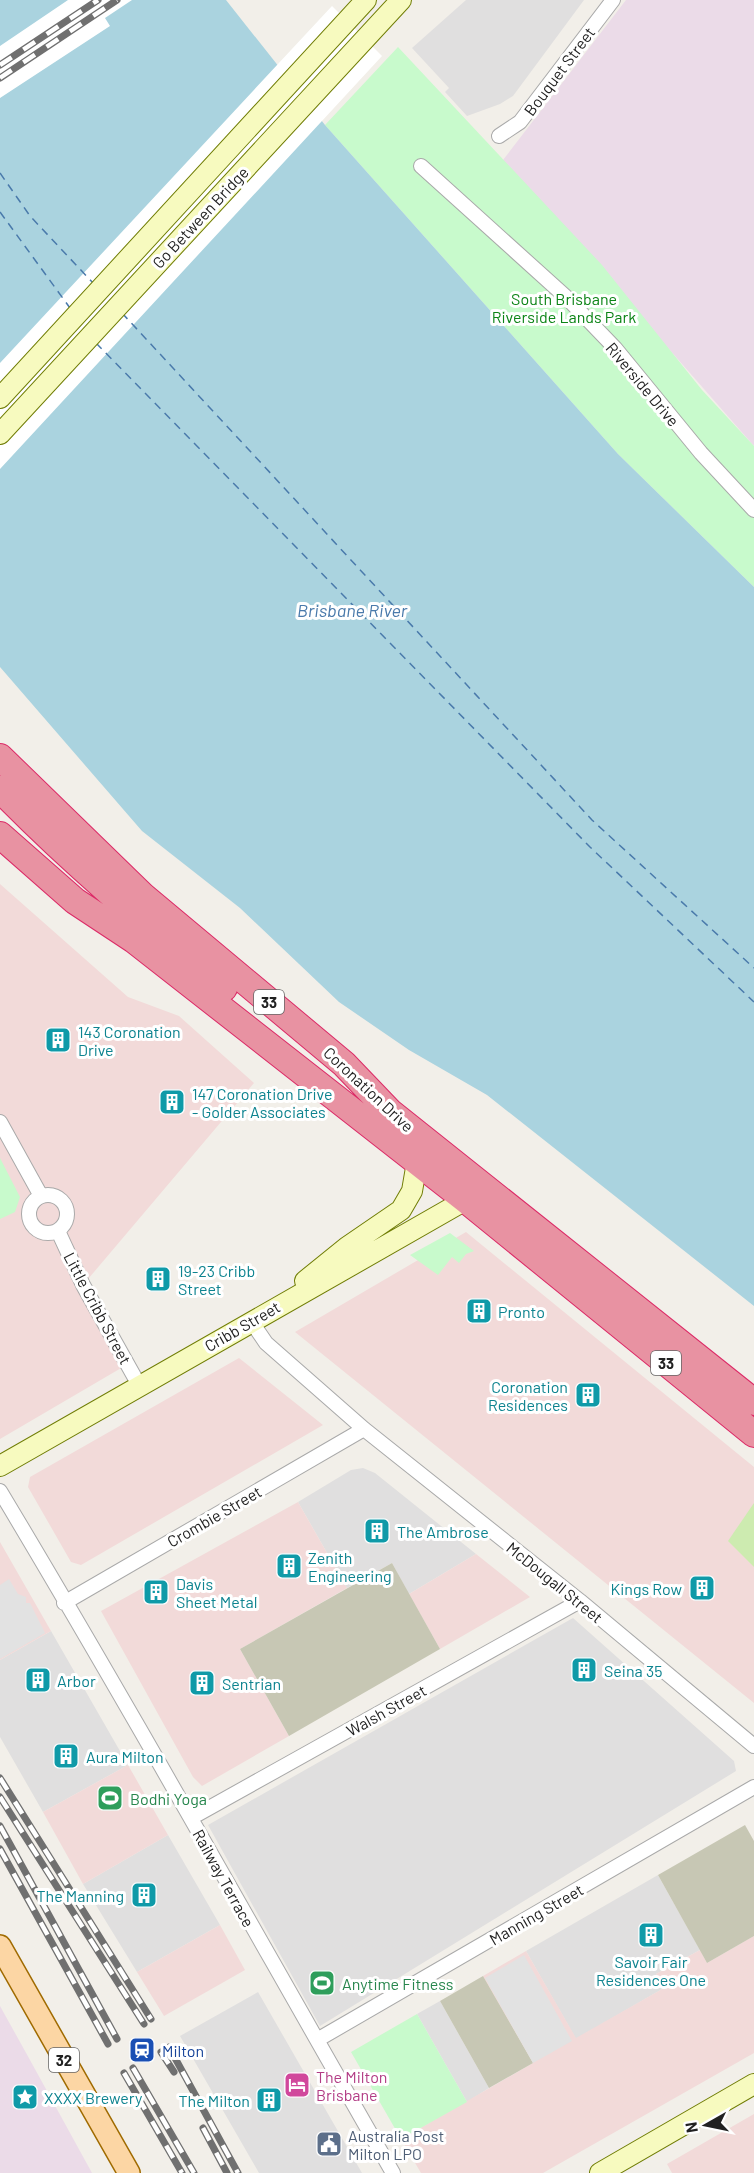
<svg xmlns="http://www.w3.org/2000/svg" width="754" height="2173" font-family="Barlow,sans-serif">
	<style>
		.residential { fill: #e0dfdf }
		.commercial { fill: #f2dad9 }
		.industrial { fill: #ebdbe8 }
		.construction { fill: #c7c7b4 }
		.grass { fill: #cdebb0 }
		.park { fill: #c8facc }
		.parking { fill: #e2e2e2 }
		.water { fill: #aad3df }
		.pier { fill: #fff }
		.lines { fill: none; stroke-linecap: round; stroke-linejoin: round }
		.ferry { stroke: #4a7aab; stroke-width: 1.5; stroke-dasharray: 8 6; stroke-linecap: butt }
		.street-casing { stroke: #a9a9a9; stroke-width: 16 }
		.secondary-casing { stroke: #707d05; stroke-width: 22 }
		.primary-casing { stroke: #a06b00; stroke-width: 24 }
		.highway-casing { stroke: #dc2a67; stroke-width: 28 }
		.street { stroke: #fff; stroke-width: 14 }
		.secondary { stroke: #f7fabf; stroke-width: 20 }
		.primary { stroke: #fcd6a4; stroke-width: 21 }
		.highway { stroke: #e892a2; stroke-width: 26 }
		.rail-casing { stroke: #707070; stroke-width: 7 }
		.rail { stroke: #fff; stroke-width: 4.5; stroke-dasharray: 14; stroke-linecap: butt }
		.labels { text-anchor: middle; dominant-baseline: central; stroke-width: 6; stroke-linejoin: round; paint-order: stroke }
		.shield { fill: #fff; stroke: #646464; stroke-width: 1.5 }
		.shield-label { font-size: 15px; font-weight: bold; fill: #222 }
		.street-label { font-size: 16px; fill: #222; stroke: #fff }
		.park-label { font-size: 16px; fill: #0c8416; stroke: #fff }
		.culture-label { font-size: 16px; fill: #0d838f; stroke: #fff; text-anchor: start }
		.leisure-label { font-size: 16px; fill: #27864d; stroke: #fff; text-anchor: start }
		.transit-label { font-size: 16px; fill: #164399; stroke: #fff; text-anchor: start }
		.hotel-label { font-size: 16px; fill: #b23c85; stroke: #fff; text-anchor: start }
		.service-label { font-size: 16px; fill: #4e5e75; stroke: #fff; text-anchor: start }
		.water-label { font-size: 18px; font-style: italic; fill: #4a7aab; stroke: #fff }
	</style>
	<rect width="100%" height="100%" fill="#f2efe9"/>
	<!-- residential -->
	<path class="residential" d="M466,0H584L513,96L500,104L467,116L445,92L449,88L412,48Z
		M363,1468L375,1473L476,1554L409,1594L392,1563L347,1588L298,1502L351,1470Z
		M573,1618L734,1761L736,1771L320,2026L208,1825Z
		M51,1631L128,1765L43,1812L0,1737V1660Z
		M168,1835L220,1925L137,1972L83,1884Z
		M658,1875L700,1950L656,1974L664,1988L576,2039L526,1951Z
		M258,1992L362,2173H259L180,2036Z
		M440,2001L489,2088L467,2102L417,2014Z"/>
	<!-- commercial -->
	<path class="commercial" d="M0,884L128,997L179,1016L254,1083L83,1285L128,1364L0,1439Z
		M466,1232L754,1467V1703L295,1332Z
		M239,1358L323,1425L81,1565L71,1562L28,1487L30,1477Z
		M298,1502L347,1588L240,1649L289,1736L202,1786L193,1777L101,1611Z
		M0,1542L51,1631L0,1660Z
		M476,1554L530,1597L440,1649L409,1594Z
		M128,1765L168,1835L83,1884L43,1812Z
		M220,1925L245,1970L164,2016L137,1972Z
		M754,1936V2053L543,2173H421L401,2139L533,2063L483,1976L526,1951L576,2038L664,1988L656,1974L700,1950L707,1963Z
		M754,2114V2173H672L667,2164Z"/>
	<!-- industrial -->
	<path class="industrial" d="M626,0H754V446L503,160Z
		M0,2006L30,2060L92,2173H0Z"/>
	<!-- construction -->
	<path class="construction" d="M392,1563L440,1649L289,1736L240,1649Z
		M745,1825L754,1841V1936L707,1963L658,1875Z
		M483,1976L533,2063L489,2088L440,2001Z"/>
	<!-- grass -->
	<path class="grass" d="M754,1503V1567L728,1541Z"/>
	<!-- park -->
	<path class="park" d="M398,47L602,265L702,390L754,446V587L618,454L325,125Z
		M0,1158L20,1197L15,1212L0,1219Z
		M450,1233L474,1251L466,1254L459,1263L452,1257L438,1275L410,1255Z
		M417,2014L467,2102L401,2139L351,2052Z"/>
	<!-- parking -->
	<path class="parking" d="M9,1579L18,1594L26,1597V1603H30L45,1633L0,1659V1585Z
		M524,1955L572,2041L533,2063L485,1978Z"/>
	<!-- water -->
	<path class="water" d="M0,0H226L325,125L618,454L754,587V1306L487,1095L409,1050L339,1002L240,908L142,831L0,667Z"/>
	<!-- pier -->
	<path class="pier" d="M68,0H132L105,18L110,26L0,98V46Z
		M332,6L382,56L0,469V363Z"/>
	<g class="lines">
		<!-- ferry -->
		<path class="ferry" d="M0,173L30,216L94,284
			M0,212L70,308
			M122,313L592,820L754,968
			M96,343L590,847L754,1002"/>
		<!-- street casing -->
		<g class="street-casing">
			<path id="street" d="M499,136L520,122L613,0
				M421,166L566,297L615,348L701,453L754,510
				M0,1122L41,1196
				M29 1214a19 19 0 1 1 38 0a19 19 0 1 1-38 0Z
				M58,1231L83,1285L139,1385
				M251,1321L266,1343L364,1429L580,1601L754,1746
				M0,1491C135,1716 262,1945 393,2173
				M64,1603L364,1429
				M191,1818L580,1601
				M317,2040L754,1787"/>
		</g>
		<!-- secondary casing -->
		<g class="secondary-casing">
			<path id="secondary" d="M0,398L366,0
				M0,434L401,0
				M305,1281L347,1247L401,1210L412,1191L417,1162
				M0,1466L476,1194
				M600,2173L754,2084"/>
		</g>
		<!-- primary casing -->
		<g class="primary-casing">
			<path id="primary" d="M0,1946L129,2173"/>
		</g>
		<!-- highway casing -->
		<g class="highway-casing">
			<path id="highway" d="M0,757L143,896L344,1064L390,1112L754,1402
				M0,789C70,861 146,925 224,988
				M0,835L75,901L134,940L466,1200L754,1434"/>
		</g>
		<!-- street -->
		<use href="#street" class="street"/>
		<!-- secondary -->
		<use href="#secondary" class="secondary"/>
		<!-- primary -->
		<use href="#primary" class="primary"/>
		<!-- highway -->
		<use href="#highway" class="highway"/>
		<!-- rail casing -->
		<g class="rail-casing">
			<path id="rail" d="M0,65L98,0
				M0,78L117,0
				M0,1778L151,2019
				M0,1797L144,2024
				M0,1826L117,2039
				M0,1849L108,2044
				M169,2047L238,2173
				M161,2052L174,2072
				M133,2068L194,2173
				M124,2073L182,2173
				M203,2128L227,2173"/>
		</g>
		<!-- rail -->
		<use href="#rail" class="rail"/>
	</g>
	<!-- icons -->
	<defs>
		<g id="building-square" transform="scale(1.35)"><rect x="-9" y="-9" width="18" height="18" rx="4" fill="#0f9aa8" stroke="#fff"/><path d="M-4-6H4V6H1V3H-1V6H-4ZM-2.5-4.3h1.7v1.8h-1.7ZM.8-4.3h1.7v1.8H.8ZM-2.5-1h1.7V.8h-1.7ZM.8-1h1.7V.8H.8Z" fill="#fff"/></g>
		<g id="stadium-square" transform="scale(1.35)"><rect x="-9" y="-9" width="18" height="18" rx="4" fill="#2e9e5b" stroke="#fff"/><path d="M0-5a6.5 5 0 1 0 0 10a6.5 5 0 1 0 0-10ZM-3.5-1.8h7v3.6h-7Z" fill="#fff"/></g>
		<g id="station-square" transform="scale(1.35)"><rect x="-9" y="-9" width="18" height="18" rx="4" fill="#1a4fb4" stroke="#fff"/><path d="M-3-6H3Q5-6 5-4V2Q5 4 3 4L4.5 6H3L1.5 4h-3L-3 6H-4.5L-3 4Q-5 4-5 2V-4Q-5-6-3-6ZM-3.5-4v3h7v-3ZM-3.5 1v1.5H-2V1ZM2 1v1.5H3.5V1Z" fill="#fff"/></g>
		<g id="hotel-square" transform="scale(1.35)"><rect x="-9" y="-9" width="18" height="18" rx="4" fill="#d1479c" stroke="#fff"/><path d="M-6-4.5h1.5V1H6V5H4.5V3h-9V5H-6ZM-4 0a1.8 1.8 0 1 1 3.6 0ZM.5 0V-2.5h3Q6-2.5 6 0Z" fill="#fff"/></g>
		<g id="sight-square" transform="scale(1.35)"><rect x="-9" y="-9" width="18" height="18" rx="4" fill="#0f9aa8" stroke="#fff"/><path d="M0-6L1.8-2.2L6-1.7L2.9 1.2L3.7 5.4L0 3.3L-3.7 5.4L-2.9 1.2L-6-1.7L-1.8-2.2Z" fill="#fff"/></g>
		<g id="civic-square" transform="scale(1.35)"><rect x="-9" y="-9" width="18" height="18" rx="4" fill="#5c6f8a" stroke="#fff"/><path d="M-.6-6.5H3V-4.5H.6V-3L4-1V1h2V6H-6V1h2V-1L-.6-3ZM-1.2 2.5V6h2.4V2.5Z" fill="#fff"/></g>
	</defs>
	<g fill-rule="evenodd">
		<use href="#building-square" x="58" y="1040"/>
		<use href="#building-square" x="172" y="1102"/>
		<use href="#building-square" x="158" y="1279"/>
		<use href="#building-square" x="479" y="1311"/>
		<use href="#building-square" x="588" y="1395"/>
		<use href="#building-square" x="377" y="1531"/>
		<use href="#building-square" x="289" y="1566"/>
		<use href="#building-square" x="702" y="1588"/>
		<use href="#building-square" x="156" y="1592"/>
		<use href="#building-square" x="584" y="1670"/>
		<use href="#building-square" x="38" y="1680"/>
		<use href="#building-square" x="202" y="1683"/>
		<use href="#building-square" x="66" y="1756"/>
		<use href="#stadium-square" x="110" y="1798"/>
		<use href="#building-square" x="144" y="1895"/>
		<use href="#building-square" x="651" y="1935"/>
		<use href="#stadium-square" x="322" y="1983"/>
		<use href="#station-square" x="142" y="2050"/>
		<use href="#hotel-square" x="297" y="2085"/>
		<use href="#sight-square" x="25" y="2097"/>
		<use href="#building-square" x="269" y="2100"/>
		<use href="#civic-square" x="329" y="2144"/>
	</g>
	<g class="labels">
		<!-- shield labels -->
		<g class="shield">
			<rect x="254" y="990" width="30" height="24" rx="4.5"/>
			<rect x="651" y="1351" width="30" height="24" rx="4.5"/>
			<rect x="49" y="2048" width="30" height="24" rx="4.5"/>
		</g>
		<g class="shield-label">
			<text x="269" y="1002">33</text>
			<text x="666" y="1363">33</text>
			<text x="64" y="2060">32</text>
		</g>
		<!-- street labels -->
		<g class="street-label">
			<text transform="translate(559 71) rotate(-53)">Bouquet Street</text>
			<text transform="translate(200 217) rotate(-47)">Go Between Bridge</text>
			<text transform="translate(643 384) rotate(50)">Riverside Drive</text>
			<text transform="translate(369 1089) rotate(43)">Coronation Drive</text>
			<text transform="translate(98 1308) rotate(62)">Little Cribb Street</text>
			<text transform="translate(242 1326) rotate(-30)">Cribb Street</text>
			<text transform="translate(214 1516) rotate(-30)">Crombie Street</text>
			<text transform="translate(555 1582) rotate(39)">McDougall Street</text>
			<text transform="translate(386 1710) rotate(-29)">Walsh Street</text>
			<text transform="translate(224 1878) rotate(61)">Railway Terrace</text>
			<text transform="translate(536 1914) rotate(-30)">Manning Street</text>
		</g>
		<!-- park labels -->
		<g class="park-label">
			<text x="564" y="298">South Brisbane<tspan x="564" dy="18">Riverside Lands Park</tspan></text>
		</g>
		<!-- culture labels -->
		<g class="culture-label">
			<text x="78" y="1031">143 Coronation<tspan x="78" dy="18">Drive</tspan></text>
			<text x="192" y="1093">147 Coronation Drive<tspan x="192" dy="18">- Golder Associates</tspan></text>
			<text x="178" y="1270">19-23 Cribb<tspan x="178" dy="18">Street</tspan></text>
			<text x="498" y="1311">Pronto</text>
			<text x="568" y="1386" text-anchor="end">Coronation<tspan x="568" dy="18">Residences</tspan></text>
			<text x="397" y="1531">The Ambrose</text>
			<text x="308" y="1557">Zenith<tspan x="308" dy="18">Engineering</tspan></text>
			<text x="176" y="1583">Davis<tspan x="176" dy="18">Sheet Metal</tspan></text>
			<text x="682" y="1588" text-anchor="end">Kings Row</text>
			<text x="604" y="1670">Seina 35</text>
			<text x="57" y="1680">Arbor</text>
			<text x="222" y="1683">Sentrian</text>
			<text x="86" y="1756">Aura Milton</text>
			<text x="124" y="1895" text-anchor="end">The Manning</text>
			<text x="651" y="1961" text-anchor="middle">Savoir Fair<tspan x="651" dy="18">Residences One</tspan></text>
			<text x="44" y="2097">XXXX Brewery</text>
			<text x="250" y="2100" text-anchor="end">The Milton</text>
		</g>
		<!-- leisure labels -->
		<g class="leisure-label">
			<text x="130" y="1798">Bodhi Yoga</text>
			<text x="342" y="1983">Anytime Fitness</text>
		</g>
		<!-- transit labels -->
		<g class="transit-label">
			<text x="162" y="2050">Milton</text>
		</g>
		<!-- hotel labels -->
		<g class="hotel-label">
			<text x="316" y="2076">The Milton<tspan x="316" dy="18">Brisbane</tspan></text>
		</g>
		<!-- service labels -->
		<g class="service-label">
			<text x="348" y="2135">Australia Post<tspan x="348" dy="18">Milton LPO</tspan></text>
		</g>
		<!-- water labels -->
		<g class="water-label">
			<text x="352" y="610">Brisbane River</text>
		</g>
	</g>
	<!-- north arrow -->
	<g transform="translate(706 2125) rotate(261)" stroke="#ffffff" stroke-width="4.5" paint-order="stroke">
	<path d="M0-4.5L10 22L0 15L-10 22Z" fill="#222222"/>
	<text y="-9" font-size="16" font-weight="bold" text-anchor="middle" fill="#222222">N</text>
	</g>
</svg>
